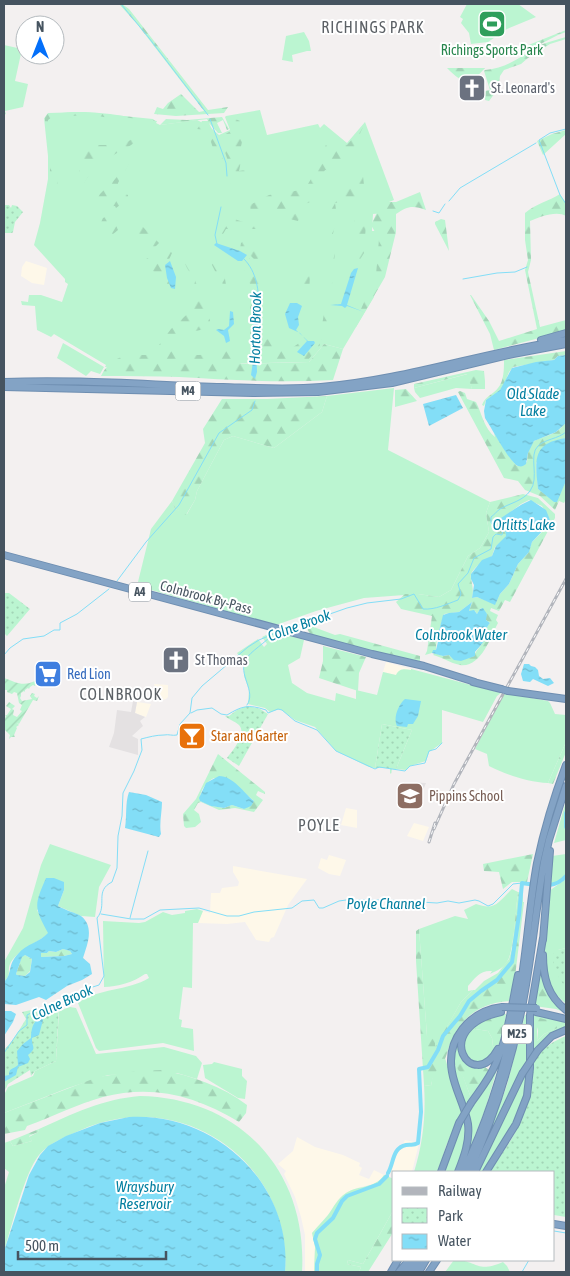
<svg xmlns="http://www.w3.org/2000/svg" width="570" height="1276" font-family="'Asap Condensed',sans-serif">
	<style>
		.commercial { fill: #fef8e9 }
		.education { fill: #e4e1e2 }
		.grass { fill: #bbf5d1; fill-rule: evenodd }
		.forest { fill: url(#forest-firs); fill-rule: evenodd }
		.park { fill: url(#park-dots) }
		.garden { fill: url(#garden-furrows) }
		.water { fill: url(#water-ripples); fill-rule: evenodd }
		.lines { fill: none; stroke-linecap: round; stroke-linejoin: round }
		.stream { stroke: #83def7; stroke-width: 1 }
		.river { stroke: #83def7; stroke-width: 4 }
		.highway-casing { stroke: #6e8eb1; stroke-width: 8 }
		.highway { stroke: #83a3c5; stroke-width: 6 }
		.rail-casing { stroke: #b2b5bc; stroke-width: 3 }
		.rail { stroke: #fff; stroke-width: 1; stroke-dasharray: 4; stroke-linecap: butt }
		.highway-bridge-casing { stroke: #6e8eb1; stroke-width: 8; stroke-linecap: butt }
		.highway-bridge { stroke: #83a3c5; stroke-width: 6 }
		.labels { text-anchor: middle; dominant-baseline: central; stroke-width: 4; stroke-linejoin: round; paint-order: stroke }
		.shield { fill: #fff; stroke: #7e8790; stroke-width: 1 }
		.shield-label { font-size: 12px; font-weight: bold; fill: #465460 }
		.leisure-label { font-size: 14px; fill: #27864d; stroke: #fff }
		.worship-label { font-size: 14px; fill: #5b616d; stroke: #fff; text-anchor: start }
		.street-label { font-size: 14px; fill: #465460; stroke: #fff }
		.shop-label { font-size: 14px; fill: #366cbe; stroke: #fff; text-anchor: start }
		.food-label { font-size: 14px; fill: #c56008; stroke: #fff; text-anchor: start }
		.education-label { font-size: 14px; fill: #785e54; stroke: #fff; text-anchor: start }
		.water-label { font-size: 15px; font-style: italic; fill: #037fa0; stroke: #fff }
		.quarter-label { font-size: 16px; letter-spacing: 1px; fill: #5c6166; stroke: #fff }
	</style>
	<defs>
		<pattern id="forest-firs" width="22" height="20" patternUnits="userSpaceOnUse" patternTransform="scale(1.25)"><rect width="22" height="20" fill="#bbf5d1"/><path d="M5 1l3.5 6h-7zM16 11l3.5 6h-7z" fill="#a2d4b6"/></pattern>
		<pattern id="park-dots" width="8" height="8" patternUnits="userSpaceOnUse" patternTransform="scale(1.25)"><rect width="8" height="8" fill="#bbf5d1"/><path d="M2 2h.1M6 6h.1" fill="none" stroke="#a2d4b6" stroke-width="1.8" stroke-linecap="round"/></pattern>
		<pattern id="garden-furrows" width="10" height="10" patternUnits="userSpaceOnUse" patternTransform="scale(1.25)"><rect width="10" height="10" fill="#bbf5d1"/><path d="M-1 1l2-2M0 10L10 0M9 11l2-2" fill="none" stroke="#a2d4b6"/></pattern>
		<pattern id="water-ripples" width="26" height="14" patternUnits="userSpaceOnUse" patternTransform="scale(1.25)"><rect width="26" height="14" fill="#83def7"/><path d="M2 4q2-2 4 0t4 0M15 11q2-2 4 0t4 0" fill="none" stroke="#6db7cb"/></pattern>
	</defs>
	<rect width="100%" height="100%" fill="#f3f0f0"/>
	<!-- commercial -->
	<path class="commercial" d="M26,261L47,268L44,285L32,283L21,276L22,267Z
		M386,662L411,669V670L396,675L383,672Z
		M154,684L168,685V697L166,699L159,701Z
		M137,702L151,704L146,717L135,713Z
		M346,808L357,810V828L341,825Z
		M414,823L429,827L423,841L407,836Z
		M329,855L346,860L340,876L329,874L318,868L321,858L327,860Z
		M233,866L307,879L288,905L274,937L271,938L269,942L256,940L245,922L227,924L198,923L203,911L210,913L211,893H220L222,888L238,886L239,882L233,872Z
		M297,1137L315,1147L343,1155L360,1163L359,1166L362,1168L359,1175L369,1179L374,1170L384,1175L378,1182L373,1184L357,1188L347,1192L338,1200L328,1215L312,1233L315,1247L314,1272H305V1235L301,1217L295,1197L284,1174L286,1171L278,1164L293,1151Z
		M405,1140L419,1143L412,1172L389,1173L395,1155L401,1148Z"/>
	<!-- education -->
	<path class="education" d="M133,701L137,702L135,713L145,717L140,721L143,726L132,736L138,739V755L109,747L114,733L117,710L131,712Z
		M404,782L426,783L415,810L399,804V795H404Z"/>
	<!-- grass -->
	<path class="grass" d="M467,4H518L536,17L507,29L488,42L471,44L469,33L461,23L463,19L460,17Z
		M304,32L309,41L311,51H307L292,55L293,62L282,60L286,36Z
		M4,45L22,49L15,81L28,84L23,107L5,111L6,114L4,115Z
		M260,110L267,135L318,124L320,128L324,124L347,143L365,122L394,200L384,204L383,213L373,214L372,231H382L374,297L343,349L324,344L309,362L105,367L106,365L54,334L51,337L37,330L35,306L22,305L21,301L28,302L29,295H41L62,302L68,284L65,282V279L34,245L40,223L48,179V156L44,118C71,105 127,117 157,121L156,123L160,125L197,120L201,122V128H211L219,135L230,130L225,117L226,116Z
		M63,343L104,367L100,374L91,371L86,376L57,358Z
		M468,374L472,389L456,388L420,398L415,392L414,388Z
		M394,388L388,450L490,502L486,513L489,532L480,548L468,556L451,590L439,597L418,594L364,598L316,611L276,625L137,586L151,529L172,501L175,509L187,514L195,500L197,491L224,440L233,436L274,448L322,412L327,396Z
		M274,631L304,640L300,658L288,665L292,683L307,693L335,701L336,693L356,699V690L377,695L383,672L396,675C399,668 405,669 411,670V669L501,693L497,696L483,722L442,710V743L429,752L426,761L410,766L406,770L396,769L412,730L382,724L375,768L369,767L336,751L315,727L295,720L280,709L270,712L265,708L248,704L249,690L244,676V665L237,653L258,639L264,647L267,644L262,637Z
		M504,693L548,701L550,703L555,714L566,715V742L548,783C528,782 507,775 489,766L487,754L475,749Z
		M566,801V840L554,843Z
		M50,844L111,865L99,887L95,917L81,916L58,906L64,890L37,910L49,933C39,942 16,951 10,964C7,971 12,974 4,982V962L23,928L41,865Z
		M566,854V875L557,883L549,884L552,856Z
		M566,879V948L558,950L566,988V1004C563,1001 558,997 555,993C538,968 547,920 549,891Z
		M512,889L518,892C516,906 514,950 508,960C504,968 498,970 490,974L492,971C480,970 475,978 468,986V991L473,990L461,1002L435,1048L427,1036L419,929L455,916L468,919L464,910L476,904C496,911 498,902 512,889Z
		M197,909L203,911L198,923H193L192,988L183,987L179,1019L182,1020L181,1027L193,1029L194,1051L163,1043L99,1051L96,1048L78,1003C98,988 128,991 149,978L147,974H145C134,982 117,987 104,987L103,921L139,923L145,922L163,912L172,915L185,913V911Z
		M541,964L542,974L566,1013L556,1009L534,1006Z
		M70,1007L76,1008L96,1054L164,1047L196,1056L202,1063L197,1079L177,1073L108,1075L68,1088L4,1113V1095L8,1087L33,1076L35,1071L56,1061L59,1011Z
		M525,1015H528L527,1061L486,1142L507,1085Z
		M532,1015L566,1022V1029L532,1054ZM537,1025H563L544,1034L537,1041Z
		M473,1026L475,1029L488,1031L492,1038L493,1047L499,1044L490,1059L474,1062L467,1058C462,1042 461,1038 473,1026Z
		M458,1039V1050L455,1052V1065L463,1076L470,1095H474L466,1107L459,1089L452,1059Z
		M501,1056L485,1110L464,1163L467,1115Z
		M445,1058L462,1111L446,1146L438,1172H414C423,1143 426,1116 424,1085L431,1086L433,1074Z
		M214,1062L242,1069V1076L247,1081L245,1099L238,1098L205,1078L203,1065L212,1064Z
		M528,1070C527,1111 505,1139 484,1172H477Z
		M140,1096C240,1098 308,1171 302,1272H285C292,1163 182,1085 81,1130C66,1137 50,1142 39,1155C24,1174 12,1226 4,1251V1188L9,1172L4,1168V1143L10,1141L13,1146L32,1141L29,1137L38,1132L39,1129C72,1114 103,1099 140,1096Z
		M464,1120C467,1139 462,1155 456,1172H444L458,1132Z
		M384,1175L394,1179V1209L363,1264L348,1260L347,1264L361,1267L359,1272H314L315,1247L312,1233C317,1227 323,1221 328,1215C334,1207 337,1199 346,1193C358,1185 375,1189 384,1175Z
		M454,1260C478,1260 476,1274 503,1262L507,1266L510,1272H445Z"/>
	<!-- forest -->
	<path class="forest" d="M119,4H122L129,9L208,110L228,107L224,113L176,116L154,114L157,107L163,109L168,103L181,94L199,112L204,111L137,24Z
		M566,30V32L558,35L519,55L516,54V50Z
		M566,37V39L550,44L528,58L521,64L504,70L500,76L498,89L489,101L485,100V91L490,90L484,71L485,70C510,68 522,54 543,44C551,41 559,39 566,37Z
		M447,68H485C469,86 463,84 447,68Z
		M83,112L153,119L155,121L122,117L110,118L92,115L52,117L48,120V127L45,125V117L48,113Z
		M222,117L229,129L227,130L223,120L217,123L222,133H218L209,123C216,138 227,161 223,178L207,130L197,129L202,121H208L207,119L160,125L166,119L187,120Z
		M227,118H233L240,121L235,128L242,142L238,159L241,161L239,171L246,170L248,163L250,165L249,171L251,175V180H244L231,184L229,164L220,137L231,131Z
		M363,127L354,147L335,171L325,170L315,188L308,184L324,157L325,146L335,139L347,145Z
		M566,130V134L543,155L537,141L552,134Z
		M134,138L137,139C133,146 124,148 117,153C105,160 91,170 84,183L78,180L82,146L87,150L92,145H107L116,148Z
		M132,154L134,155L118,183V191L128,195V198L133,203L120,205L116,208L115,206L102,207L93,206L100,194L116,178Z
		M50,155H53L55,169L59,171L57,186L50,181Z
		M367,160L371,163L363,176L364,185L353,203L346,201L335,203L337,216L332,238L330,205Z
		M301,190L316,196V200L305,204L298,221L269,214L267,208L259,215L251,213L250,205L269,195Z
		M420,192L426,210C413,205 407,206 396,214V232L385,277L356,327L354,325L376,275L379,239L371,225L382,202H396Z
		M560,194L566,203V216C557,210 539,217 530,221L531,260L528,272L540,327L566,320V331L494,350L490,334L470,295H471L489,321L499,341L537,329L525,270L528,260L525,240V213C535,204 549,201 560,194Z
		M230,213L237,220L266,229H226L223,234L225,243H218V233L224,214Z
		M109,215L115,221L118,230L112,235L108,234L104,228L97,231L103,218Z
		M355,219L366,223L364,253L359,261C357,253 352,226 355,219Z
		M441,219L445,220L449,251L435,224V222Z
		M141,225L159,243L150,252L137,248L129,235Z
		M251,234C260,243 262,250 257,262L247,252L240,249L241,243Z
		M181,247H188L194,276C185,270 183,257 181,247Z
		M211,247L222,260L226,285L221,283L210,261Z
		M167,248L172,253C166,267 162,268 170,283L165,290L161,279L145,263L147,258L154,260Z
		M335,251L328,329L319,343L320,345L308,360H257L263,340L270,339L280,346L292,348L309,336L319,342Z
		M248,257C268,275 263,312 261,337L250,335V284L242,263Z
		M307,274L310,275C309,285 311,297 303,303L300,301L301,288Z
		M195,279L202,305L210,320L209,327C198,333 184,330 173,336C167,339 165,343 159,345L171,329L195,307V297L192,283Z
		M324,344L343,349L333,380C281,383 230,380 179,377C153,376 127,376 101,376C116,347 139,358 164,354C168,353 171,351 175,350C179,349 182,352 186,353C199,357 208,355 220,349L232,353L241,364L309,362Z
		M566,351V355L558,356L554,360L513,367L509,372L503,387L498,392L486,400L484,406L482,405C485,396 493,395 498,388C504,381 504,369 504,360Z
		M476,370L484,371L485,381V389H472L467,374L414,388V384Z
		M406,389L417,401L395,407V390Z
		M460,391L465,393L467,399L476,402C482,414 484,428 495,437L494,433L511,459L517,466L527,462C529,436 535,442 554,433C559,431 562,426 566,423V438L550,443L536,463L538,489L556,502L566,481V499L564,503L559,501L555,510L540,496L525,490L518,481L504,478L458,392Z
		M327,396L322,412L274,448L233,436L224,440L197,491L195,500L186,515L175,509L172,501L205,443L203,429L222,399H267Z
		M523,494L538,498L555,514V518L510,602L505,600L499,611L491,608L490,611L498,615L496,620L498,623C490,638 481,668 460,665C450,663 442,657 433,655L435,653L443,656L449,655C459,664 463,659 474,656C476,650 480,648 483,642C487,635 484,629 490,623L486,620L481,608L477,614L475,611H469L472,602L459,612L444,614C441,625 436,638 436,650L432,653L425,655L427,651L432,616L401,609L396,602L405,594H418L439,597L451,590L468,556L480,548L489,532L486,513L490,502ZM529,500L542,506L550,520V524L532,542L528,553L518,564L509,584L500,594L495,604L477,597L472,598C474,589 472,586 471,578C469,569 486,560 492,556L495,547L505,539L507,532L504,526V517L521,504Z
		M311,626L335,635L340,634L420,656V661L402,659L311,635L307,629Z
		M323,646L366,657L359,673L358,691L319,678L323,661Z
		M566,742V752L553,784L548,783Z
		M218,754L265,792V794L258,791L256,795L263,800L254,812L235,808L219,810L201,802L198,803L194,810L199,814L201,822L195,827L186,828L184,826L183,814L196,799ZM214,778L246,794L254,801L244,809L232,805L224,808L212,806L200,801C199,791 206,782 214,778Z
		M533,854L527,882H512L503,889L499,872L484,871L483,864Z
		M518,892L523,893V902H524L515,977L509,1001C480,1003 461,1017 450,1044C448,1049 447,1054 445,1059C438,1071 434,1070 431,1086L424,1085L416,961V931L419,929L427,1036L435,1038V1047L461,1002L473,990H475L484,981L498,973L509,959L512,949Z
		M63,949L70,951L72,954L64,956L41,957L40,953H47L49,951L56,952Z
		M25,955L32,959L30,971L25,976L17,975L16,974L22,956Z
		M541,978L544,991L554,1004L538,1003Z
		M506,1014L504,1028L499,1044L493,1047L492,1038L488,1031L475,1029L473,1026L497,1015Z
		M536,1017L562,1024L564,1025L544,1034L537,1041L538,1031L535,1019Z
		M458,1050L462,1060L471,1067H485L489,1070L474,1095H470L463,1077L455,1065V1051Z
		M162,1070C192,1076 222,1086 247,1105L246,1113L239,1122C196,1096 153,1084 103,1097C77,1104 52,1117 27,1126L25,1130L4,1134V1113L98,1077L137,1071Z
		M39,1129L38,1132L29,1136L32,1141L13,1146L10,1141Z
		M394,1209V1231L368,1272H359L361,1267L347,1264L348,1260L363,1264Z"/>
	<!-- park -->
	<path class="park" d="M4,205H9L11,208L12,205L17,206L23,212L15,222L13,232L12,233H4Z
		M4,593H9L30,609L7,636L4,633Z
		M247,706L260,709L268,714L239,766L227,758C233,750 247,734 239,725C235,721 229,720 225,716H229L237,710Z
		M382,724L412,730L396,769H392L391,774L390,773V768H375Z
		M566,948V988C558,977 552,967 553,954L558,950Z
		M59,1004L56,1061L35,1071L31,1076L30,1070L8,1084L4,1092V1050L13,1040L26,1019L22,1012Z
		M566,1036V1217L554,1215V1172H489C499,1157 513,1140 520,1122C534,1084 519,1055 566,1036Z"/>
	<!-- garden -->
	<path class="garden" d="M4,678C16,682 22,687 35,681L36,684L35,686L33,685L30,687L29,689L28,688L25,690V692L24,691L21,693V696L20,698L22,701L32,699L30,696L32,693L35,694L34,696L37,698L39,696L37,701L33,700L19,724L17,723L19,725L16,727L17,728L14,735L15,737H11L9,739L10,735L4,729V721L6,716L5,715H7L11,709L6,706L9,702L15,706L12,709L14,710L13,715L17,717L22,711L20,710L22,705L19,703L17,693L14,692L12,694L7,692V690H4Z"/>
	<!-- water -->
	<path class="water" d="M216,243L240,251L247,255L242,261H238L214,245Z
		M170,261L176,277L175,289L171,288L167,278L165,265Z
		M358,268L347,305L364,312L347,306L345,308L342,306L330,305L341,304L351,273L354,269Z
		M290,303H297L302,306L298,317L299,325L296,330L308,341H314L315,343L304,356L297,352L307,341L300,333L289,328L285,314Z
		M259,309L260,312L258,329L260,337L256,348L257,372L255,379L251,375L253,361L252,337L254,314Z
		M230,311L233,312L234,324L228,330L230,341L226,343L224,336L216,330L218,329L224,330L229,326Z
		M566,355V423L556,432L534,441L528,453L526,464C523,466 522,467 518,466C510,463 491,427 485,418L484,411L486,400L500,390L512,368L536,362L554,360L558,356Z
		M456,395L463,408L429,426L423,404Z
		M566,438V481L557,502H554L538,489C535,460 532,443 566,438Z
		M531,500L546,510L550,520L549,524L532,542L529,552L518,564L509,584L500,594L495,605L477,597L472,598L474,585L471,579V574L482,560L492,556L496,546L506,536L505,528L498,523V520C509,513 519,505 531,500Z
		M472,602L469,611L474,610L477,614L480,609L483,608L487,614L486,620L490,623C485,629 486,632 485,638C483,644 478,648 475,652V656L461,661L454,660L449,655L443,656L432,653L433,650H436C437,645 440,636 438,632L439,631L443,615L449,613L459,612Z
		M524,664H529L531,666L535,667L538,670L539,676L543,679L550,678L554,683L548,686L533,679L530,682L523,681L521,674Z
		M405,699L421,701L418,716L413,724H408L407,727L397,726C393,718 398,705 405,699Z
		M219,776C233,776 244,793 254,801L251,806L244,809L232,805L224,808L211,806L200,801L199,798L206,783Z
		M129,792L146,795L162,802C162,812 159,824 161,834L159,837L125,828C127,816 125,803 129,792Z
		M46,878H54L64,882V890L58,906C65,910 76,913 81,916C95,927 87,945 83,958L90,964L92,974L82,980L67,986L46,1000L39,997L16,1005L4,1004V982C13,973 7,965 18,954C26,944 40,942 48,933C34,907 34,906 46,878ZM63,949L70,951L72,954L64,956L41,957V953H47L49,951L56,952ZM25,955L32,959L30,972L25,976L17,975L16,974L22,957Z
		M4,1011H11L16,1014L13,1022L4,1036Z
		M40,1017L43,1020L39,1035L32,1038C31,1047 38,1047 28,1055L30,1059L28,1063L18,1067L16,1075L4,1082V1076L9,1075C9,1067 13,1070 18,1065L17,1051L23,1044L31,1038C31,1029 33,1022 40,1017Z
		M129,1117C215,1112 293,1184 285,1272H4V1251L29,1175L40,1155L48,1146L66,1136L100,1123Z"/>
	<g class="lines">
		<!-- stream -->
		<path class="stream" d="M121,4L149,38L208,115
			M210,119L226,163L227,176
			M566,129L550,133L539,140L560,195L566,204
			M449,201L460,188L536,143
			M433,211L439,213L445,204
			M217,244L215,235L221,207
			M244,259C257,272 259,291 259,309
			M463,279L497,273L515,272L527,267
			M117,581L146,542L179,505L219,433L252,410L255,401
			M287,629L347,608L367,603L401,599L414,594L423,609C435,610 447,604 458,600L461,594L458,584L468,573L474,558L491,549L493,537L496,534L502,535L503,530L491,523V517C494,515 497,511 500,509C510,503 523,501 530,491C540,478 528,455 538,446C545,439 558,439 566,432
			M4,655L10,648L23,639L44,636L54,630H60V623L77,614L109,589
			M247,705C257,691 237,674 246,659C250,652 266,642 272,635
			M191,713L197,710L212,708L221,714L227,715C242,706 248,704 266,710L268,713L278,709L282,710L295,721L317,730L336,751L375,769L379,767L405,771L410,766L425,763L429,751L436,749L442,743
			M101,914L131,919H144L160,910L199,908L227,916H239L254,912L292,908L302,901L314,900L319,908H323L339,901L346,900H387L437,903L448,901L459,903L475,900L479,901L488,906L493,904L513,884L522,883
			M130,918L148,851
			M4,1053L19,1031L27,1025V1015L35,1011L57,1006L74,993L99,985L104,976L97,918C108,905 94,891 112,882L117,868L118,836L122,816L123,793L134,771L142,750L141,739C149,737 156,735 164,735C169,734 172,736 177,735L180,724L190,713L192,698L202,686L248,647L259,640L278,632
			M554,1231L566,1233
			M522,1272L529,1260"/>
		<!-- river -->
		<path class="river" d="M566,813V827
			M388,1173C394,1163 392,1148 406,1145C411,1144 413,1146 418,1143L421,1112L419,1069L428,1067L438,1050L443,1036L460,1016L469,1001L481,991L497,980L512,962L519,915L522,883C538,885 554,890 566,876
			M317,1272V1264L320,1255L315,1239L317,1233L333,1218L342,1201L347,1196L379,1184L387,1176"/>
		<!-- highway casing -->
		<g class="highway-casing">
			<path id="highway" d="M541,340L566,333
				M4,382C77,379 150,385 223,387C256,388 289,390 321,387C405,380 484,352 566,340
				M4,387L253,393L318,392L392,383L513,354L566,344
				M4,555L372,654L424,666L475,682
				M473,682L501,689
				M508,691L566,699
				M543,940L550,851
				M543,955C543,978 548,996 566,1010
				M536,1012L566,1019
				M498,1049C473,1095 428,1028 501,1012
				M538,1050L552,1036L566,1030
				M471,1103C480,1090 490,1078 496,1063C508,1036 512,1004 518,975
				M441,1172L459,1123
				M458,1172C464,1157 470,1141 468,1124C465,1106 455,1090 452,1072C446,1040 469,1011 502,1007
				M463,1172C490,1116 508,1056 519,995C527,951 529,907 537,863C544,830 554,797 566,765
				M469,1172C494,1118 512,1061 523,1002C532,955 536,908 544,862L549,840L566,786
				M475,1172L522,1074
				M486,1172L516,1124L527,1096L530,1068V1015L543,938
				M554,1224L566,1226
				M391,1272L398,1260
				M399,1272L409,1260
				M406,1272L414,1260
				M412,1272L421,1260
				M419,1272L426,1260
				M429,1272L437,1260"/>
		</g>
		<!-- highway -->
		<use href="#highway" class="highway"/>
		<!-- rail casing -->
		<g class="rail-casing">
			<path id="rail" d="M434,829L454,784L566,579
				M429,842L435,823"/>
		</g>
		<!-- rail -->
		<use href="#rail" class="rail"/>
		<!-- highway-bridge casing -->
		<g class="highway-bridge-casing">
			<path id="highway-bridge" d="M501,689L508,691
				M502,1007L537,1008
				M522,1074L538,1050
				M459,1123L471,1103"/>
		</g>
		<!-- highway-bridge -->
		<use href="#highway-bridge" class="highway-bridge"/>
	</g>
	<!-- icons -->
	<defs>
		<g id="stadium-square" transform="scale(1.4375)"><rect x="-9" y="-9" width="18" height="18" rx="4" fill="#2e9e5b" stroke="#fff"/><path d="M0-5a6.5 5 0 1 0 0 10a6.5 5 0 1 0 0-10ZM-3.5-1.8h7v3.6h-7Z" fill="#fff"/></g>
		<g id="church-square" transform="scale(1.4375)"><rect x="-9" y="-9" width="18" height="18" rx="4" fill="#6b7280" stroke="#fff"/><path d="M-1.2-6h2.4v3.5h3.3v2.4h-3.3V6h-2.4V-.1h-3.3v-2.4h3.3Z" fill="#fff"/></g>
		<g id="supermarket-square" transform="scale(1.4375)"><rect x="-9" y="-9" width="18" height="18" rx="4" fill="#3f7fe0" stroke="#fff"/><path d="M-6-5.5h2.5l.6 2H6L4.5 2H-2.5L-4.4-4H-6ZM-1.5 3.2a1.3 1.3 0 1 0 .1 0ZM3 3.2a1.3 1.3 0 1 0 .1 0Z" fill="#fff"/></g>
		<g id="bar-square" transform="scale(1.4375)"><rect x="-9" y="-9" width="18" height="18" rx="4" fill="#e8710a" stroke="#fff"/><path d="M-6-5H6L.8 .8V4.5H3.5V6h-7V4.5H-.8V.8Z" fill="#fff"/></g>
		<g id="school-square" transform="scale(1.4375)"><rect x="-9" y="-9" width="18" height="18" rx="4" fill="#8d6e63" stroke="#fff"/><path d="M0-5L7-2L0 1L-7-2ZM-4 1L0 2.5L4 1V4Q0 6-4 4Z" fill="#fff"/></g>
	</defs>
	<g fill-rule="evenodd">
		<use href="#stadium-square" x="492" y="24"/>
		<use href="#church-square" x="472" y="88"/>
		<use href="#church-square" x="176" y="660"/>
		<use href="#supermarket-square" x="48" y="674"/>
		<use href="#bar-square" x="192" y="736"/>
		<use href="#school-square" x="410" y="796"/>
	</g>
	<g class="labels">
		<!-- shield labels -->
		<g class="shield">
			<rect x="175.5" y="381.5" width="25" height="19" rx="4"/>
			<rect x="129" y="582.5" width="22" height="19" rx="4"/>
			<rect x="502" y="1024.5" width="30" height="19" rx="4"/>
		</g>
		<g class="shield-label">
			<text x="188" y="391">M4</text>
			<text x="140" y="592">A4</text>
			<text x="517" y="1034">M25</text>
		</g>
		<!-- leisure labels -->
		<g class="leisure-label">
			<text x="492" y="50">Richings Sports Park</text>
		</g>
		<!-- worship labels -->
		<g class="worship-label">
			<text x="491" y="88">St. Leonard's</text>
			<text x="195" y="660">St Thomas</text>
		</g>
		<!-- street labels -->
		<g class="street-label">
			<text transform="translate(206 597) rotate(15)">Colnbrook By-Pass</text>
		</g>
		<!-- shop labels -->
		<g class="shop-label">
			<text x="67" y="674">Red Lion</text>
		</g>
		<!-- food labels -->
		<g class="food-label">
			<text x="211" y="736">Star and Garter</text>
		</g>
		<!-- education labels -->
		<g class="education-label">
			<text x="429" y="796">Pippins School</text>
		</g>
		<!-- water labels -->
		<g class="water-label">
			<text transform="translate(255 328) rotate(-89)">Horton Brook</text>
			<text x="533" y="393">Old Slade<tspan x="533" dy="17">Lake</tspan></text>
			<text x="524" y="524">Orlitts Lake</text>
			<text transform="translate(299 625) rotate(-20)">Colne Brook</text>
			<text x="461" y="634">Colnbrook Water</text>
			<text x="386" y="903">Poyle Channel</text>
			<text transform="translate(62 1002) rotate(-25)">Colne Brook</text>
			<text x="145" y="1186">Wraysbury<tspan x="145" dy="17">Reservoir</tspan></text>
		</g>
		<!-- quarter labels -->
		<g class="quarter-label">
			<text x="373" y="27">RICHINGS PARK</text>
			<text x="121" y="694">COLNBROOK</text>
			<text x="319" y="825">POYLE</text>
		</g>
	</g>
	<!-- border -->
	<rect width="570" height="1276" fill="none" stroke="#465460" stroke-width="10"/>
	<!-- legend -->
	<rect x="392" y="1171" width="162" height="90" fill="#ffffff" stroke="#b5bbbf"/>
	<rect x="402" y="1187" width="25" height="8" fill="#b2b5bc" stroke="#b5bbbf"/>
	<text x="438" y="1196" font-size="15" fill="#465460">Railway</text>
	<rect x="402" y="1208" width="25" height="15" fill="url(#park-dots)" stroke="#b5bbbf"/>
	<text x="438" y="1221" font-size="15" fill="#465460">Park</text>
	<rect x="402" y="1234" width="25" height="15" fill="url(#water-ripples)" stroke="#b5bbbf"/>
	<text x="438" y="1246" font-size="15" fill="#465460">Water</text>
	<!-- north arrow -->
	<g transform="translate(40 40)"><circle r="24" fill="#ffffff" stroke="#b5bbbf"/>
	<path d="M0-4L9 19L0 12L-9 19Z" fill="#036ffa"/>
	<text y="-8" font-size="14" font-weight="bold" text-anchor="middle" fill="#465460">N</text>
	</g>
	<!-- scale -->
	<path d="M18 1251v8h148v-8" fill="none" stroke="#465460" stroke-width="2.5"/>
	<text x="25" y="1251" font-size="15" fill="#465460" stroke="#ffffff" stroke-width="4" paint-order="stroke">500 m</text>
</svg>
